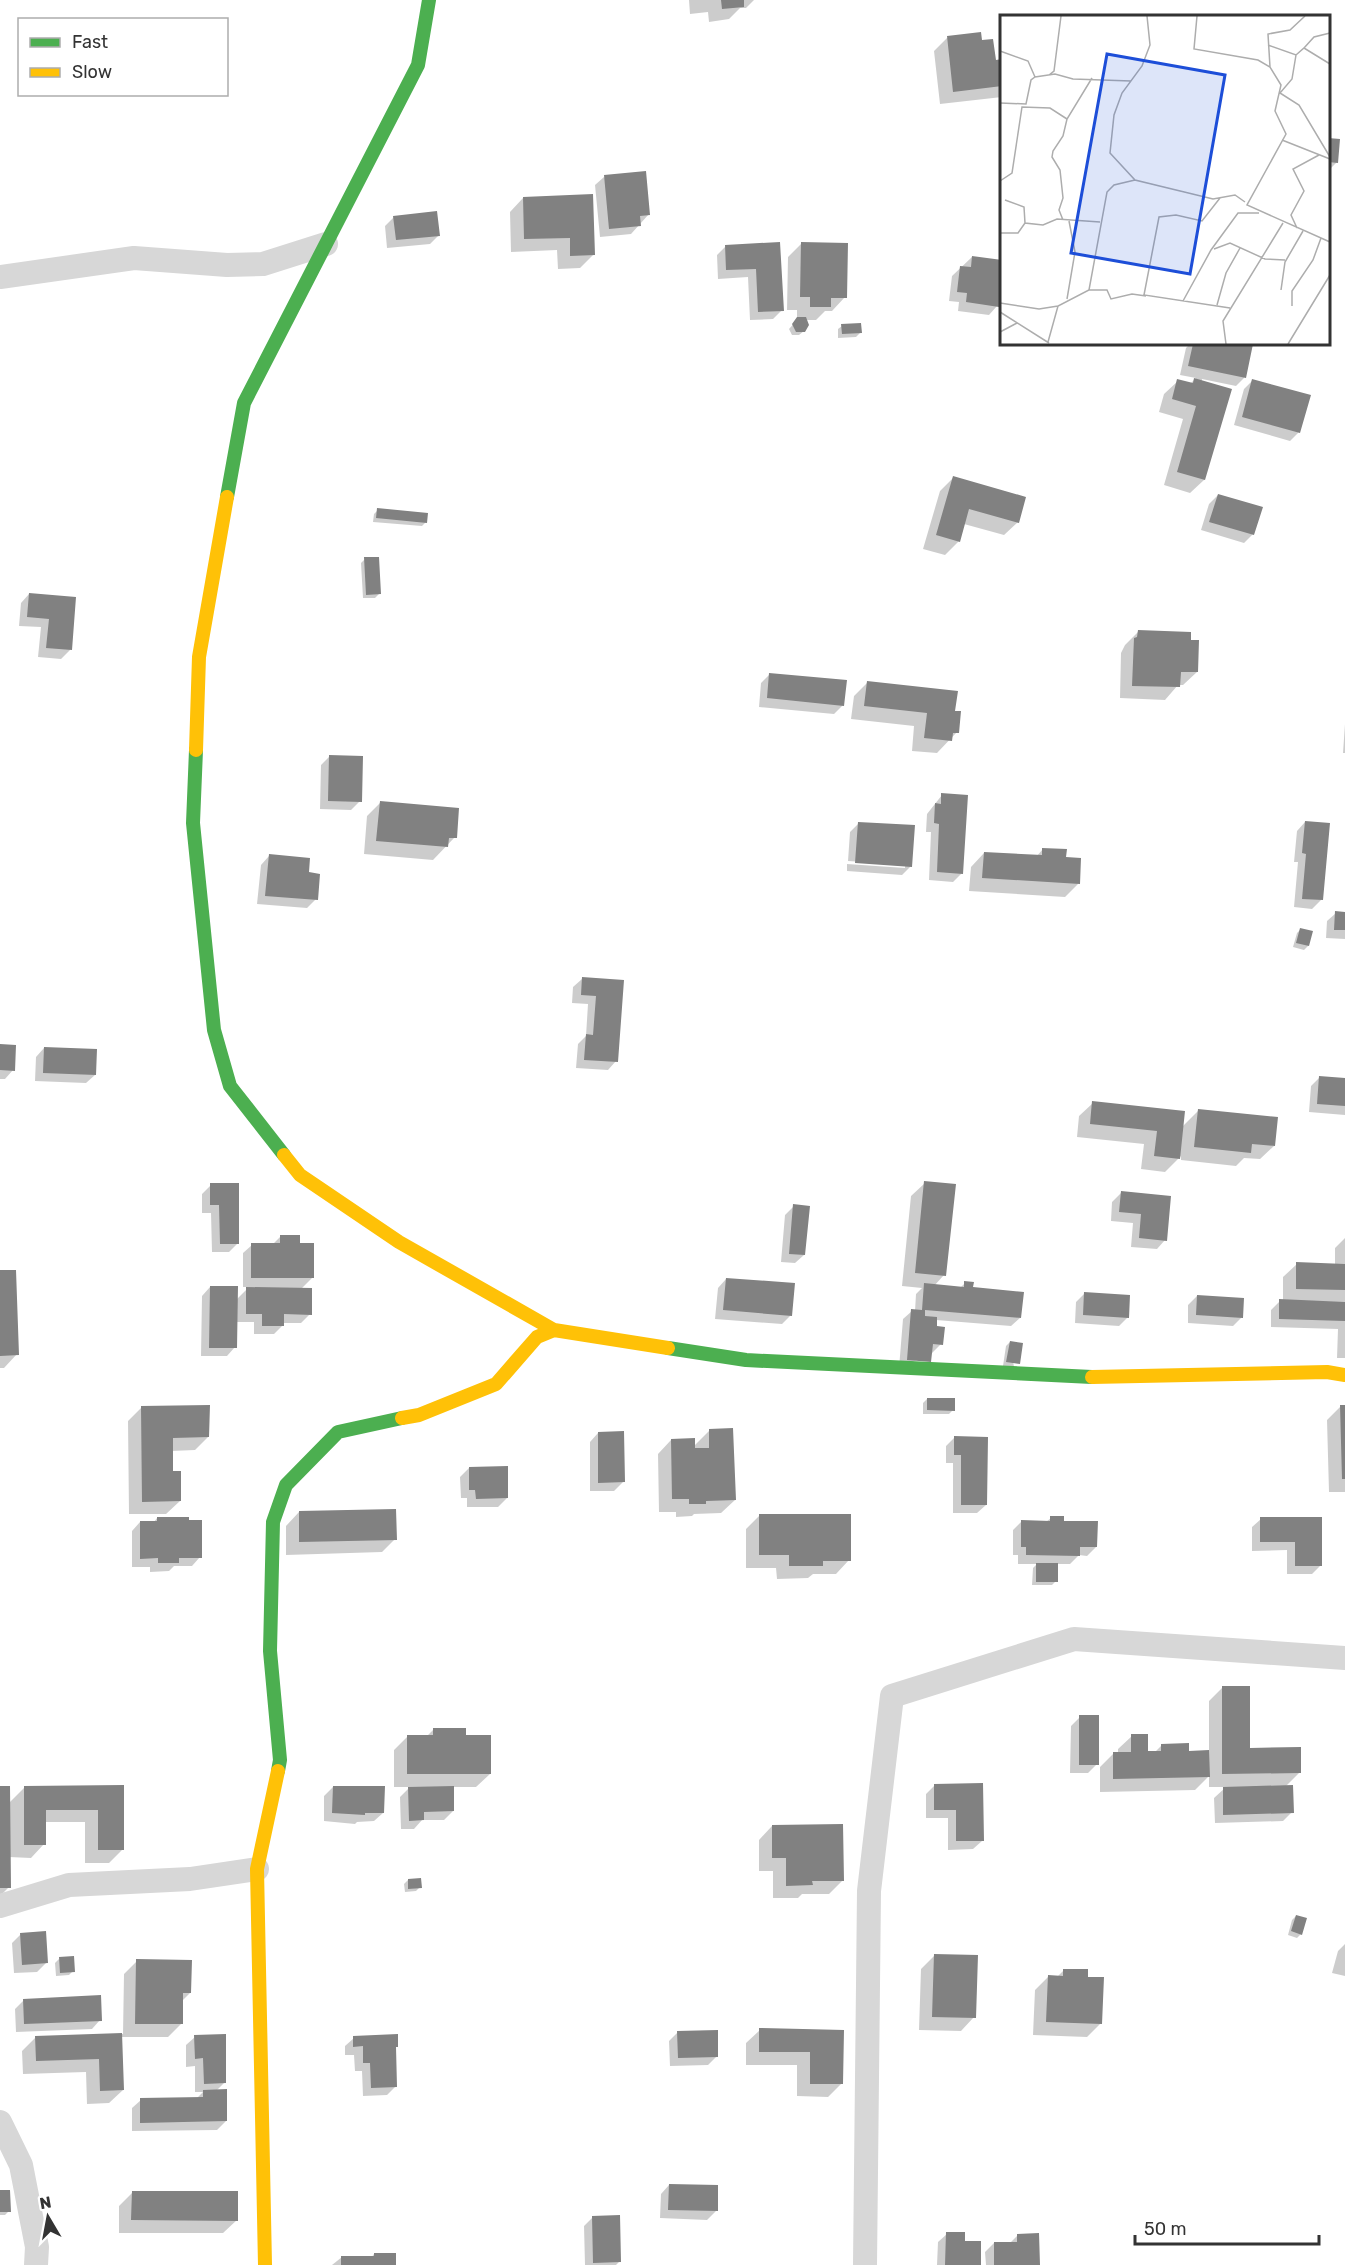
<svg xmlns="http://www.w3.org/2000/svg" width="1345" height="2265" font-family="Rubik,sans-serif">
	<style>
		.shadow { fill: #0003 }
		.building { fill: #818181 }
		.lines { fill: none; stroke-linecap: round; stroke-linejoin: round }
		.street { stroke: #d7d7d7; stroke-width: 24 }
		.fast { stroke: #4caf50; stroke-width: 14 }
		.slow { stroke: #ffc107; stroke-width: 14 }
		.inset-road { fill: none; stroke: #adadad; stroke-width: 1.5 }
		.view { fill: #1d4ed8; fill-opacity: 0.15; stroke: #1d4ed8; stroke-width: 3 }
		.inset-edge { fill: none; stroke: #333; stroke-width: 3 }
	</style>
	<rect width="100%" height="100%" fill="#fff"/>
	<!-- shadow -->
	<path class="shadow" d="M689,0H754L746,8H740L729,19L709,22L708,12L690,14Z
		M947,38L981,42L994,62L1002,61V97L940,104L934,51Z
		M1328,139L1337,162L1328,171Z
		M604,177L649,214L631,234L600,237L595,185Z
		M523,198L594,254L580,268L558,269L557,250L511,252L510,212Z
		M394,217L439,235L430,244L387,248L385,226Z
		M779,243L782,310L773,319L750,320L748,277L718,279L717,255L726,246Z
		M802,243L845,297L832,311H825L816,320H805L804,331L799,335H792L789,329L797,320V310H787L788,257Z
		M972,257L1002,261L997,306L989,315L958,311L959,302L949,301L952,276Z
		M842,326L860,333L856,337L838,338V329Z
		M1190,344H1252L1244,378L1236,386L1202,379V382L1230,390L1204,480L1190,493L1164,485L1183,419L1159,412L1164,394L1178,381L1190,384L1196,378L1180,375L1186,348Z
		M1253,380L1299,432L1290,441L1234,425L1244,389Z
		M953,478L1018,522L1004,535L964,524L959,541L945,555L923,549L940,491Z
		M1218,495L1253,534L1244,543L1201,530L1209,504Z
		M378,510L426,522L422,526L373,522L374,514Z
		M365,559L379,594L375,598H363L361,563Z
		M29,594L75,598L70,650L61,659L38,657L41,627L19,626L21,603Z
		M1138,632L1197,672L1183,685H1178L1165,700L1120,698L1121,653L1125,645Z
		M770,674L843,705L834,714L759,707L761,683Z
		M867,683L954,712L957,732L937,753L912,751L914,726L851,719L854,696Z
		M1345,724V753H1343Z
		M330,756L360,801L351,810L320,809L321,765Z
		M942,795L962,873L953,882L929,880L931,832H926L927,814Z
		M380,803L455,837L433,860L364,854L367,816Z
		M1305,822L1321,900L1312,909L1294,907L1298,862H1294L1297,831Z
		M859,823L911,866L902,875L847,871V864L905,868V865L848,861L850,832Z
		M1043,849L1065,859L1078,884L1065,897L969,891L971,867L984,853L1036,857Z
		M269,856L307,874L316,899L307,908L257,904L261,865Z
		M1336,913H1345V939L1326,938L1327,921Z
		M1301,929L1308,946L1304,950L1293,947L1297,933Z
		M582,979L622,981L616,1061L608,1070L576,1068L578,1044L586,1036L588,1004L572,1003L573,987Z
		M0,1046L13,1070L5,1079H0Z
		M44,1048L95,1075L86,1083L35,1081L36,1057Z
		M1320,1077L1345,1079V1115L1309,1112L1311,1086Z
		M1093,1103L1182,1127L1199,1110L1274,1146L1260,1159L1244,1158L1236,1166L1181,1160V1156L1165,1172L1141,1169L1144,1144L1077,1137L1079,1116Z
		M925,1183L944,1275L934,1286L960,1288L965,1283L1020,1318L1011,1326L936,1320L935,1328L941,1344L932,1353L899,1368L903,1319L912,1311H915L916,1294L922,1288L902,1286L911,1196Z
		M211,1185L238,1243L229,1252H212L211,1213H202V1194Z
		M1121,1193L1170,1197L1165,1240L1157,1249L1131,1247L1133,1223L1111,1221L1112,1202Z
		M794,1206L804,1255L795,1263L781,1262L785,1215Z
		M281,1236L298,1245L312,1278L301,1289L310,1314L301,1323H283V1325L274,1334H254V1322H236L235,1347L227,1356H201L202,1296L210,1287L236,1300L249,1287H243V1253L252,1245H272Z
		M1345,1238V1358H1337L1338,1329L1271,1327V1310L1280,1301H1283V1277L1297,1264L1335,1265V1248Z
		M0,1272L17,1354L4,1368H0Z
		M726,1279L791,1315L782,1324L715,1319L718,1288Z
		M1085,1293L1128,1317L1119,1326L1075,1323L1076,1302Z
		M1197,1296L1242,1317L1233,1326L1188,1323V1305Z
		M1010,1342L1014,1367L1003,1366L1006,1346Z
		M927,1399L953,1410L949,1414H923V1403Z
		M1341,1406H1345V1492H1329L1327,1420Z
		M142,1407L208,1437L195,1450L171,1451V1472L180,1501L166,1514H129L128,1421Z
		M710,1430L735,1500L721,1513L694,1514L692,1516L676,1517V1512H659L658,1454L671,1440L694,1446Z
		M598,1433L623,1482L614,1491H590V1442Z
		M955,1437L986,1505L977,1513H953V1463H946V1446Z
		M469,1468L507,1498L498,1507H467V1498H461L460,1477Z
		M299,1512L395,1539L382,1552L286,1555V1526Z
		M760,1515L849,1560L836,1574H813L808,1578L777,1579L776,1568H746V1529Z
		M157,1518L200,1557L192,1566H174L169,1571L150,1572V1567H132V1531L140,1522H154Z
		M1051,1518L1062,1522L1096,1547L1087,1556L1079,1555L1070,1564H1057L1056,1581L1052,1585H1032L1033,1568L1037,1564H1018V1555H1013V1530L1022,1521L1046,1522Z
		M1321,1518V1565L1312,1574H1287V1550L1252,1551V1527L1261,1519Z
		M1222,1688L1249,1749L1299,1773L1285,1787L1292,1812L1283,1821L1215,1823L1214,1798L1226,1787H1209V1776L1195,1790L1100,1792V1767L1113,1754L1118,1753V1749L1132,1736L1146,1753H1154L1162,1745L1188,1752H1209V1701Z
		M1080,1717L1097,1764L1088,1773H1070L1071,1726Z
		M433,1730L465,1736L490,1774L476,1787H452L453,1811L444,1820H422L414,1829H401L400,1797L410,1787H394V1750L408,1736H427Z
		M935,1785L982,1841L973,1849L948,1850V1818H926V1794Z
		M25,1787H122V1850L109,1863H85V1822H44V1844L31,1858L9,1857V1887L0,1896V1788L9,1803Z
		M333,1787L383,1813L374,1821L357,1822L355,1824L324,1821V1796Z
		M772,1826L843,1880L829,1894H802L798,1898H773V1871H759V1840Z
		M408,1880L420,1887L416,1891L405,1892L404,1884Z
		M1296,1916L1301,1934L1297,1938L1288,1935L1292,1920Z
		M21,1934L46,1963L37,1972L14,1973L12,1943Z
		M1345,1944V1976L1332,1973L1338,1951Z
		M934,1956L974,2017L961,2031L919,2030L921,1969Z
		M59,1959L73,1971L69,1975L56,1976L55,1963Z
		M137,1961L190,1993L182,2001L181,2024L168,2037H121L123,2090L109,2103L87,2104L86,2072L23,2074L22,2051L36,2037L123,2034L124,1974Z
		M1064,1970L1101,2023L1087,2037L1033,2035L1035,1990L1048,1977H1057Z
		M24,2000L100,2020L92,2029L16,2032L15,2009Z
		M760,2030L843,2031L842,2083L828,2097L797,2096V2065H746V2043Z
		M678,2032L717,2056L708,2065L670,2066L669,2041Z
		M195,2037L225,2082L216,2091L226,2121L217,2130L132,2131V2108L141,2100L196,2099L203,2092H195V2066L186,2067V2045Z
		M354,2038L397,2046L394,2049L396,2086L387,2095L363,2096L362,2071H355L354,2055H345V2046Z
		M669,2185L716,2211L707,2220L660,2218L661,2194Z
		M0,2191L9,2211L5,2215H0Z
		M132,2193L237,2220L223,2233H119V2206Z
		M593,2217L620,2261L616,2265H585L584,2226Z
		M947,2234L963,2242L979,2265H937L938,2242Z
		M1018,2235L1038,2265H986L985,2252L994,2243H1010Z
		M374,2254L394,2265H332L342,2257L371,2258Z"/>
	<!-- building -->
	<path class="building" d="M721,0H744V7L722,9Z
		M981,32L982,40L993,39L996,60L1002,59V86L953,92L947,36Z
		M1328,138L1340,139L1338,163L1328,162Z
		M646,171L650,215L640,216L641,226L609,229L604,175Z
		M593,194L595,255L570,256V238L524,239L523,197Z
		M437,211L440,236L396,240L393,216Z
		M780,242L784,311L758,312L756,269L726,270L725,245Z
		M801,242L848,243L847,298H831V307H810V297H800Z
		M972,256L1002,260L999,307L966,302L967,293L957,292L960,266L971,267Z
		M797,317H806L809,325L805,332H796L792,324Z
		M861,323L862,333L842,334L841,324Z
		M1193,344H1253L1246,378L1188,366Z
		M1194,378L1232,389L1205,480L1177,472L1196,406L1172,399L1177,379L1193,383Z
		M1252,379L1311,395L1300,433L1242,417Z
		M953,476L1026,497L1019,523L969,509L960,542L936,535Z
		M1218,494L1263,507L1254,535L1209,522Z
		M377,508L428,513L427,523L376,518Z
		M364,557H379L381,594L366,595Z
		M29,593L76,597L72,650L46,648L49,619L27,617Z
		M1138,630L1191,632V640H1199L1198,672H1181L1180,687L1132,686L1134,638L1137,637Z
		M769,673L847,680L844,706L767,698Z
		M867,681L958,691L955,711H961L959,733H953L952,741L924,738L927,713L864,706Z
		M329,755L363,756L362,802L328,801Z
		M941,793L968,795L963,874L937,872L939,824L934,823L935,803L941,804Z
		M380,801L459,808L457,838H449L448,847L376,841Z
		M1305,821L1330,823L1323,900L1302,899L1306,854L1302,853Z
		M858,822L915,825L912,867L855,863Z
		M1042,848L1067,849L1066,857L1081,858L1080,884L982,878L984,852L1042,855Z
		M269,854L310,858L309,872L320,874L318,900L265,896Z
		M1335,911L1345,912V930H1334Z
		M1300,928L1313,931L1309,946L1296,943Z
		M582,977L624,980L618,1062L584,1060L586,1034L593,1035L596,996L581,995Z
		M0,1044L16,1045L15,1071L0,1070Z
		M44,1047L97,1049L96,1075L43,1073Z
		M1319,1076L1345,1078V1106L1317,1104Z
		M1092,1101L1185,1111L1180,1159L1154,1156L1157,1131L1090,1124Z
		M1198,1109L1278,1117L1275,1146L1252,1144L1251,1153L1194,1147Z
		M924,1181L956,1184L946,1276L915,1273Z
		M210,1183H239V1244H220L219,1205H210Z
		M1121,1191L1171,1196L1167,1241L1139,1238L1141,1214L1119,1212Z
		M793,1204L810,1206L805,1255L789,1254Z
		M280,1235H300V1243H314V1278H251V1243H280Z
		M1296,1262L1345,1264V1290L1296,1289Z
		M0,1270H16L19,1355L0,1356Z
		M726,1278L795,1283L792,1316L723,1310Z
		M964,1281L974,1282L973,1287L1024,1292L1021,1318L925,1310V1316L937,1317V1326L945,1327L943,1345L933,1344L931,1362L907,1360L911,1309L922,1310L924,1283L964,1287Z
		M210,1286H238L237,1348H209Z
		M246,1287L312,1288V1315L284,1314V1326H262V1314H246Z
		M1084,1292L1130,1295L1129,1318L1083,1315Z
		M1197,1295L1244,1298L1243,1318L1196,1315Z
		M1279,1299L1345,1302V1321L1279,1319Z
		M1010,1341L1023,1343L1020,1364L1006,1362Z
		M927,1398H955V1411L927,1410Z
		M210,1405L209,1437L173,1438V1471H181V1501L142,1502L141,1406Z
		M1340,1405H1345V1479H1342Z
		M733,1428L736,1500L706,1501V1504H689V1499H672L671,1439L695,1438V1448H709V1429Z
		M624,1431L625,1482L598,1483V1432Z
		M954,1436L988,1437L987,1505H961V1455H954Z
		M508,1466V1498L476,1499L475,1490H469V1467Z
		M396,1509L397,1540L299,1542V1511Z
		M759,1514H851V1561H823V1566H789V1555H759Z
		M1050,1516H1064V1521H1098L1097,1547H1080V1556L1026,1555V1547H1021V1520L1050,1521Z
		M157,1517H189V1520H202V1558H179V1563H158V1558L140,1559V1521H157Z
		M1260,1517H1322V1566H1295V1542H1260Z
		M1036,1563H1058V1582H1036Z
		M1222,1686H1250V1748L1301,1747V1773L1222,1774Z
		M1079,1715H1099V1765H1079Z
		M433,1728H466V1735H491V1774H407V1735H433Z
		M1131,1734H1148V1751H1161V1744L1189,1743V1751L1209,1750L1210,1777L1113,1779V1752H1131Z
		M983,1783L984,1841H956V1810H934V1784Z
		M124,1785V1850H98V1810H46V1845H24V1786Z
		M1293,1785L1294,1813L1223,1815V1787Z
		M0,1786H10L11,1888H0Z
		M333,1786H385L384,1813H365V1815L332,1813Z
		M454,1786V1811L424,1812V1820L409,1821L408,1787Z
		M843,1824L844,1881H812L813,1885L786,1886V1858H772V1825Z
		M421,1878L422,1888L408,1889V1879Z
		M1296,1915L1307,1918L1302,1935L1291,1931Z
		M46,1931L48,1963L22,1965L20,1933Z
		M934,1954L978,1955L976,2018L932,2017Z
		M74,1956L75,1972L60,1973L59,1957Z
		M136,1959L192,1960L191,1993H183V2024H135Z
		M1063,1969H1088V1977H1104L1102,2024L1046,2022L1048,1975L1063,1976Z
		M101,1995L102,2021L24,2024L23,1999Z
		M759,2028L844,2030L843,2084H810V2052H759Z
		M718,2030V2057L678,2058L677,2031Z
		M122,2033L124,2090L100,2091L99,2059L36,2061L35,2036Z
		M226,2034V2083L204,2084L203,2058L195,2059L194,2035Z
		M398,2034V2047H396L397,2087L371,2088L370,2063H363V2046L353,2047V2036Z
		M227,2089V2121L140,2123V2098L203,2097V2090Z
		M669,2184L718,2185V2211L668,2210Z
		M0,2190H10L11,2212H0Z
		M132,2191H238V2221L131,2220Z
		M620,2215L621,2262L593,2263L592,2216Z
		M946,2232H965V2241H981V2265H945Z
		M1039,2233L1040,2265H994V2242H1017V2234Z
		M374,2253H396V2265H341V2256H374Z"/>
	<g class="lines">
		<!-- street -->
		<path class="street" d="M0,277L134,258L227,265L263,264L326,244
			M0,1906L69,1885L190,1879L257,1869
			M0,2122L21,2165L37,2247L36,2265
			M865,2265L869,1891L892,1696L1074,1639L1345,1658"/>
		<!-- fast -->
		<path class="fast" d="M227,497L244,403L418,65L429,0
			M196,750L193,823L214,1030L230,1086L284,1155
			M668,1348L746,1360L1092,1377
			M278,1771L280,1760L270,1651L273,1522L286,1485L338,1432L402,1418"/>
		<!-- slow -->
		<path class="slow" d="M196,750L199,657L227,497
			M284,1155L300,1175L399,1242L554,1330L668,1348
			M1092,1377L1327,1372L1345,1375
			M402,1418L419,1415L496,1384L537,1337L554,1330
			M265,2265L257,1869L278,1771"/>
	</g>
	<!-- overview -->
	<g transform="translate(1000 15)">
		<rect width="330" height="330" fill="#fff"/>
		<path class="inset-road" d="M147,1L150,30L142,51L122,78L114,100L110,138L135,165L213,184L235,180L245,187M197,1L194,34L258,45L270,52L281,70L275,96L286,119L247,190L330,227M268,30L296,40L304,33L330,49M304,33L314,22L330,18M0,36L28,46L35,62M296,40L292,64L280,78L299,90L330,142M270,52L268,19L290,15L305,1M49,60L54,56L61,1M0,88L26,89L31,65L35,62L55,59L73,64L131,66M282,125L330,144M0,166L12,158L22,92L50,93L67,104M220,183L202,206L176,200L159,202L144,280L230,293M5,185L24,192L25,208L43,210L57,204L100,207M63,205L59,195L63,183L60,155L52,142L53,136L63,121L67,104L92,63M297,213L291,200L304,176L293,154L319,140M0,218H18L25,208M214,234L230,228L265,244L285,245M89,275H107L111,284L132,279L146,281M281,275L285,247L303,216M67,284L75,237L69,206M183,286L211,235L238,198H259M0,288L39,294L58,291M217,290L226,258L240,233M292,291V276L313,245L321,223M0,297L49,328M0,317L17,308M48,327L58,291L89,275L107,177L114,170L135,165M226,329L223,306L283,208M288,329L330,260"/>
		<path class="view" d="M107,39L225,60L190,259L71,238Z"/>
		<rect width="330" height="330" class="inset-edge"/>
	</g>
	<!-- legend -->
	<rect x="18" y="18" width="210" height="78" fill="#ffffff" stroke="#adadad" stroke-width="1.5"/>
	<rect x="30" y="38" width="30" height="9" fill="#4caf50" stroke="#adadad" stroke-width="1.5"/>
	<text x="72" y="48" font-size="18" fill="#333333">Fast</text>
	<rect x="30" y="68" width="30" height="9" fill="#ffc107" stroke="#adadad" stroke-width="1.5"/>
	<text x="72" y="78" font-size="18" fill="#333333">Slow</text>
	<!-- north arrow -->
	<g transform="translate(48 2217) rotate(350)" stroke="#ffffff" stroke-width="4.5" paint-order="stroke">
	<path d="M0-4.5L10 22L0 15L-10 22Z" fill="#333333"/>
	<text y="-9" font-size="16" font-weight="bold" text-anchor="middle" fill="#333333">N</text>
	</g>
	<!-- scale -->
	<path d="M1135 2235v9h184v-9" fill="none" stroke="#333333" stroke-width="3"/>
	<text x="1144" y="2235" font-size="18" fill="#333333" stroke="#ffffff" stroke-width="4.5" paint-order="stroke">50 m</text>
</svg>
